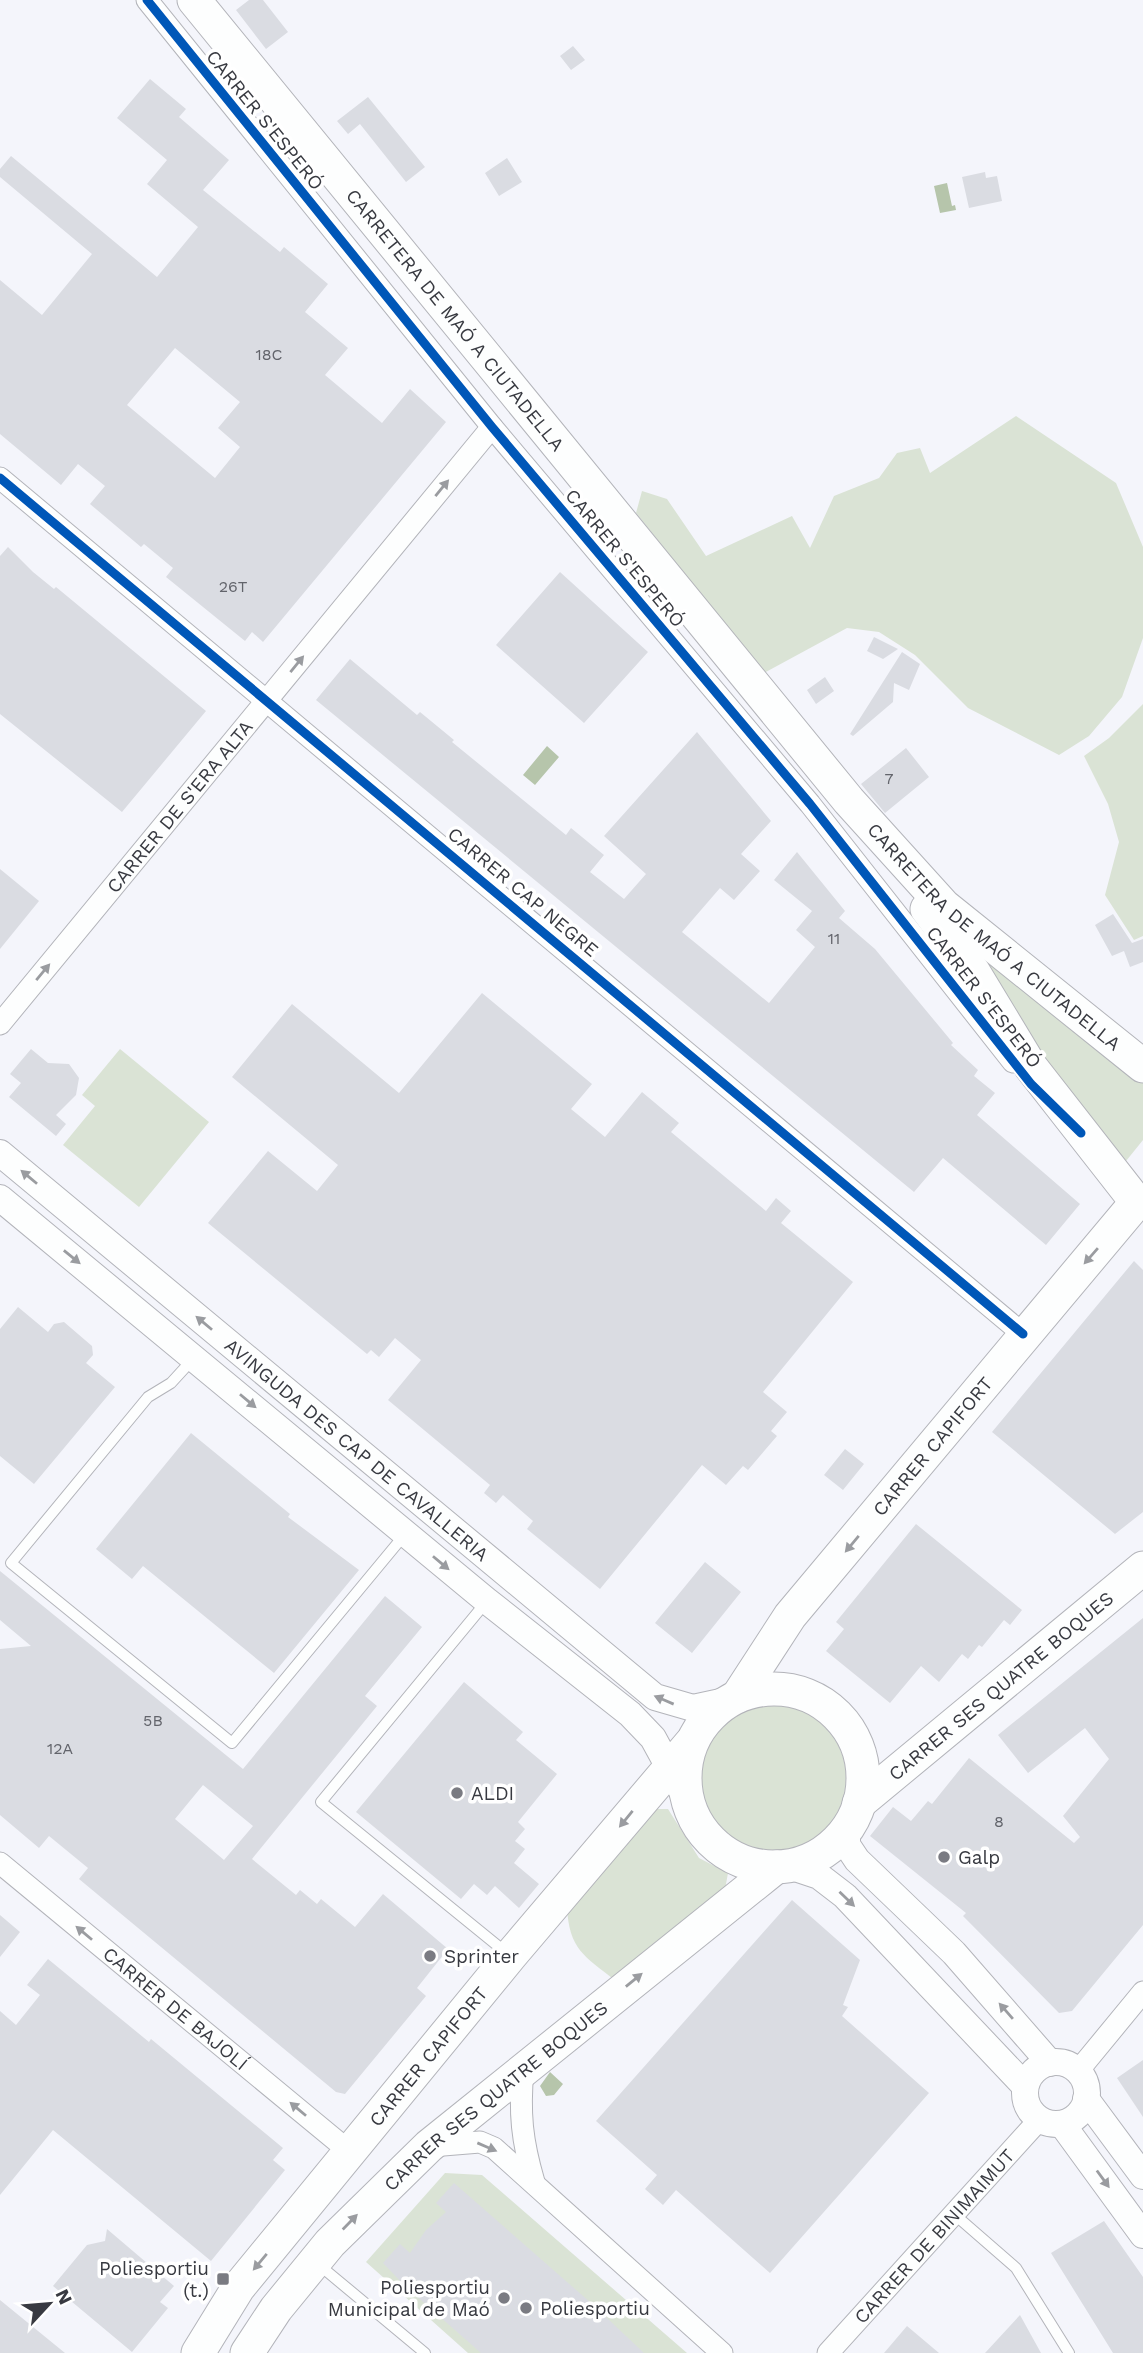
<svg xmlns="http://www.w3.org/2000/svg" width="1143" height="2353" font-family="'Work Sans',sans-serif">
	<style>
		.green { fill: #dae3d5 }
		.water { fill: #b6c5ab }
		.building { fill: #dadce2; fill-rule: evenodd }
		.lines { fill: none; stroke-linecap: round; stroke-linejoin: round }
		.service-casing { stroke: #b3b4ba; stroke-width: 12 }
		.minor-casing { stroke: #b3b4ba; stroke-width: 23 }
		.tertiary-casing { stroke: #b3b4ba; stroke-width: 28 }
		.primary-casing { stroke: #b3b4ba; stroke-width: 35 }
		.service { stroke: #fdfefe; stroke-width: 10 }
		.minor { stroke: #fdfefe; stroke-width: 21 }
		.tertiary { stroke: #fdfefe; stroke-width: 26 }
		.primary { stroke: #fdfefe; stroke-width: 33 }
		.cycleway-casing { stroke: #fff; stroke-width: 13 }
		.cycleway { stroke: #0057b8; stroke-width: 9 }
		.oneway { fill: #9a9ca0 }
		.poi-dot { fill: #7a7b82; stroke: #fff; stroke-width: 2.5 }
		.labels { text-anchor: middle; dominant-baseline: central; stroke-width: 7; stroke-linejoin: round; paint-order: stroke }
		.number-label { font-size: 16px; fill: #62646b }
		.street-label { font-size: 19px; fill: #383a41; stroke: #fff }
		.poi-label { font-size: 19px; fill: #383a41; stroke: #fff; text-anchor: start }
	</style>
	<rect width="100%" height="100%" fill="#f4f5fb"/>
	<!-- green -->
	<path class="green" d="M1016,416L1116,483L1143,547V638L1122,697L1089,736L1059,755L968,708L915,655L879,632L847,628L764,673L636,513L642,491L667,499L706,556L792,516L810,548L834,496L879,478L897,453L920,448L930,473Z
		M1143,704V936L1134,940L1105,895L1119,842L1108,804L1084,756L1109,738Z
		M978,954L1143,1082V1140L1122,1166L1085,1123Z
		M120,1049L209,1122L139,1207L63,1145L95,1106L82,1095Z
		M698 1778a74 74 0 1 1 148 0a74 74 0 1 1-148 0Z
		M654,1809H668L699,1858L728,1873L724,1895L616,1981C584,1956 569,1949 567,1907Z
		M445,2173L482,2175L687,2353H468L366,2262Z"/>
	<!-- water -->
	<path class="water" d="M947,183L952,206L955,205L956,210L940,213L934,186Z
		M547,746L559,757L535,785L523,775Z
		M550,2072L563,2084L554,2095L546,2096L540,2086Z"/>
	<!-- building -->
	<path class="building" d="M249,0H263L288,32L266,49L236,10Z
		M573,46L585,60L571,70L560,56Z
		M150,79L186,109L179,117L229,160L203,190L280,252L284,247L328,284L305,312L348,348L325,375L382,423L410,389L446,422L263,642L252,632L245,641L166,577L173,568L144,544L141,547L90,504L105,486L78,464L61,485L0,434V280L42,315L92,254L0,177V169L11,156L157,277L198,227L147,184L167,160L117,118ZM175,348L240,402L218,428L240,447L215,478L127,405Z
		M368,97L425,167L406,182L360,124L348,134L337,121Z
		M507,158L522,182L499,196L485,173Z
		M985,172L986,178L997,176L1002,201L969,208L962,177Z
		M8,547L33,572L54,589L56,587L206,711L122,812L0,714V556Z
		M560,572L648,652L584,723L496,645Z
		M874,637L898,649L883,659L867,651Z
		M902,652L920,664L909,690L894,683L893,702L853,736L850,734Z
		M350,659L417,715L420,712L454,740L452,742L566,835L571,828L604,855L590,872L624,899L646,874L604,836L697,732L771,821L741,854L760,871L734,900L720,888L682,932L769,1003L815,947L796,930L812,911L774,880L797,852L845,911L839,918L875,949L953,1043L951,1045L978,1070L974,1076L995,1093L977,1115L1080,1204L1046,1245L943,1158L914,1192L316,700Z
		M825,677L834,691L816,704L807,690Z
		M906,748L929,777L885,813L861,784Z
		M0,869L39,901L0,949Z
		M1113,914L1132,943L1143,939V962L1130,967L1124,951L1112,956L1095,925Z
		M482,993L592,1084L571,1109L605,1137L642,1092L679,1123L671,1132L766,1211L776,1198L791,1211L781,1223L853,1282L763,1392L787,1412L771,1431L777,1436L748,1470L743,1466L726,1485L702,1465L600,1589L527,1529L533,1521L503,1495L496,1503L484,1493L490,1485L388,1400L421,1360L395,1338L379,1357L371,1350L367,1354L208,1223L268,1151L317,1191L338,1165L232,1077L292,1004L399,1093Z
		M31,1049L48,1063L69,1064L79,1078L76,1095L56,1115L66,1124L56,1136L9,1097L21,1083L10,1074Z
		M1134,1261L1143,1270V1512L1115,1534L992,1432Z
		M18,1307L48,1332L54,1324L64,1322L92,1346L93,1355L86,1363L115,1387L34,1484L0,1456V1329Z
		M191,1433L290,1514L288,1517L359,1570L274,1673L143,1566L132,1579L96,1549Z
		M845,1449L864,1464L843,1490L824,1475Z
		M916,1524L1022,1610L1010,1625L1004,1620L982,1647L979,1645L968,1659L962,1654L939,1682L921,1666L890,1703L826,1651L844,1629L836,1622Z
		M705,1562L741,1592L692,1653L655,1623Z
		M0,1571L243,1769L385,1596L422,1627L365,1696L377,1706L252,1859L296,1895L300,1890L317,1904L321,1899L355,1927L383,1894L448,1949L417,1988L426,1996L345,2094L336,2092L79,1879L88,1868L49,1836L39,1848L0,1815V1649L31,1646L0,1620ZM203,1785L253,1826L224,1860L175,1819Z
		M1143,1618V1925L1072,2011L1059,2013L963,1916L966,1913L870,1836L893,1807L911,1821L928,1801L932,1804L969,1758L1074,1843L1080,1837L1063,1816L1109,1759L1085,1728L1028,1773L998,1735Z
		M464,1682L523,1732L516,1740L557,1774L518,1822L525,1829L515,1841L525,1849L514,1863L539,1884L519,1908L495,1886L487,1895L474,1884L461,1899L356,1812Z
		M792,1900L860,1960L843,2005L848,2007L842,2016L929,2093L770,2273L676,2190L663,2205L645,2189L657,2175L596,2121Z
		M0,1915L20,1932L0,1957Z
		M48,1959L149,2042L151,2039L283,2148L273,2160L285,2170L211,2261L53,2130L0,2195V2011L16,2025L40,1995L27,1985Z
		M1143,2060V2117L1117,2078Z
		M454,2183L591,2303L644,2353H481L405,2286L383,2263L400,2244L410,2253L426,2230L446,2212L436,2203Z
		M1104,2221L1143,2277V2353H1113L1051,2253Z
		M107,2229L174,2286L160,2302L168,2308L132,2352L53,2286L87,2245L105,2241Z
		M0,2300L65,2353H0Z
		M1020,2315L1041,2353H985Z
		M907,2326L939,2353H884Z"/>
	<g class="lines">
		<!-- service casing -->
		<g class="service-casing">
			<path id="service" d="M193,1359L171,1383L148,1397L11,1563L232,1743L406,1533
				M487,1601L321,1802L508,1954
				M954,2214L1016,2268L1069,2353
				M318,2264L425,2353"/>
		</g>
		<!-- minor casing -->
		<g class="minor-casing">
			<g id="minor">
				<path d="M147,0L492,427L810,804L1013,1062"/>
				<path d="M0,478L1023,1334"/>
				<path id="s1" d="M0,1024L492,427"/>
				<path id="s2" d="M0,1863L350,2152"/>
				<path d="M523,2070C519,2113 522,2141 534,2182"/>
				<path d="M1078,2071L1143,1992"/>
				<path d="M431,2146L480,2142L494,2148L722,2353"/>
				<path id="s3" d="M828,2353L1039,2120"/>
			</g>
		</g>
		<!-- tertiary casing -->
		<g class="tertiary-casing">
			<g id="tertiary">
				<path id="s4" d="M0,1153L655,1697L693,1708L730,1700"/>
				<path d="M0,1198L487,1601L630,1714L653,1738L688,1802"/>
				<path d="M847,1828V1845L857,1860L954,1953L1050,2063"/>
				<path d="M789,1866L819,1876L845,1896L1025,2086"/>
				<circle cx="1056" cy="2093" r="31"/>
				<path d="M1086,2099L1143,2176"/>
				<path d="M1062,2124L1143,2235"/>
			</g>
		</g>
		<!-- primary casing -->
		<g class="primary-casing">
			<g id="primary">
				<path id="s5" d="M194,0L849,801L944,906L1143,1066"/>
				<path d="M927,909L973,971L1031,1067L1135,1200"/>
				<circle cx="774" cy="1778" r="89"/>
				<path id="s6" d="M738,1696L790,1616L1135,1204"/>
				<path id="s7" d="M859,1803L1143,1568"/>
				<path id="s8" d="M198,2353L238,2288L511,1955L691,1743"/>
				<path id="s9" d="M247,2353L276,2309L330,2243L429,2146L776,1867"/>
			</g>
		</g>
		<!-- service -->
		<use href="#service" class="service"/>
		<!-- minor -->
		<use href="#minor" class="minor"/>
		<!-- tertiary -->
		<use href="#tertiary" class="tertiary"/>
		<!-- primary -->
		<use href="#primary" class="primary"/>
		<!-- cycleway casing -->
		<g class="cycleway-casing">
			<path id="cycleway" d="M147,0L492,427L810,804L1031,1084L1081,1133
				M0,478L1023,1334"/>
		</g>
		<!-- cycleway -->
		<use href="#cycleway" class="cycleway"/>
	</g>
	<!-- one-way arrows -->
	<defs><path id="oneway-solid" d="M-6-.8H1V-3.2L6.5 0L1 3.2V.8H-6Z" transform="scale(1.75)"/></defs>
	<g class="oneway">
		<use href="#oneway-solid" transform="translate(442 488) rotate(-51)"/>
		<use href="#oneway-solid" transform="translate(297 664) rotate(-51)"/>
		<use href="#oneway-solid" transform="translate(43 972) rotate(-50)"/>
		<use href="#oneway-solid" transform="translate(29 1177) rotate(-140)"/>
		<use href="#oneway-solid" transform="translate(1091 1256) rotate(131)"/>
		<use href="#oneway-solid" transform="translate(72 1257) rotate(39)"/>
		<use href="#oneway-solid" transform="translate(204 1323) rotate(-140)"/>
		<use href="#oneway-solid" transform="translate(248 1401) rotate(40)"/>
		<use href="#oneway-solid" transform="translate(852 1544) rotate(130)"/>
		<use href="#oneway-solid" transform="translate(441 1563) rotate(40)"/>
		<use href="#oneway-solid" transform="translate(664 1700) rotate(-157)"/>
		<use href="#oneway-solid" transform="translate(626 1819) rotate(129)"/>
		<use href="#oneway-solid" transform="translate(847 1899) rotate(44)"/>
		<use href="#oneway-solid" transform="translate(84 1933) rotate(-140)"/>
		<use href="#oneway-solid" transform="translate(634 1980) rotate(-39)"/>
		<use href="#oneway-solid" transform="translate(1006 2011) rotate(-131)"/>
		<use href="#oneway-solid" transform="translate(298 2109) rotate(-140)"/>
		<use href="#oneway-solid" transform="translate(487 2147) rotate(23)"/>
		<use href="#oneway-solid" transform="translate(1103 2179) rotate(54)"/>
		<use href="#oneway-solid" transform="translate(350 2222) rotate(-46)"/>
		<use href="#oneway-solid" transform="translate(260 2262) rotate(130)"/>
	</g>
	<!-- markers -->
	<g class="poi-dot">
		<circle cx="457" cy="1793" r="7"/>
		<circle cx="944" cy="1857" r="7"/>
		<circle cx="430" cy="1956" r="7"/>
		<rect x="216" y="2272" width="14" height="14" rx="3.5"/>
		<circle cx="504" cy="2298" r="7"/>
		<circle cx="526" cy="2308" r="7"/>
	</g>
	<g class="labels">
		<!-- number labels -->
		<g class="number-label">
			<text x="269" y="354">18C</text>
			<text x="233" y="586">26T</text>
			<text x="889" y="778">7</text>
			<text x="834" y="938">11</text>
			<text x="153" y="1720">5B</text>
			<text x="60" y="1748">12A</text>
			<text x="999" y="1821">8</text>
		</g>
		<!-- street labels -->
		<g class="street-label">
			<text transform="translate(265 120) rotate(51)">CARRER S'ESPERÓ</text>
			<text stroke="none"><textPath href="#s5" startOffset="413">CARRETERA DE MAÓ A CIUTADELLA</textPath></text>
			<text transform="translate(625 558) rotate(50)">CARRER S'ESPERÓ</text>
			<text stroke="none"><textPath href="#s1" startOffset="282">CARRER DE S'ERA ALTA</textPath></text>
			<text transform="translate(523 892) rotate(40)">CARRER CAP NEGRE</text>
			<text stroke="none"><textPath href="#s5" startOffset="1234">CARRETERA DE MAÓ A CIUTADELLA</textPath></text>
			<text transform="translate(984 997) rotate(52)">CARRER S'ESPERÓ</text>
			<text stroke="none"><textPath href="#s6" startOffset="317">CARRER CAPIFORT</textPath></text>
			<text stroke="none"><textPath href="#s4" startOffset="464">AVINGUDA DES CAP DE CAVALLERIA</textPath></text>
			<text stroke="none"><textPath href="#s7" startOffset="184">CARRER SES QUATRE BOQUES</textPath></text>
			<text stroke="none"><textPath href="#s2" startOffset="228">CARRER DE BAJOLÍ</textPath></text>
			<text stroke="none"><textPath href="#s8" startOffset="376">CARRER CAPIFORT</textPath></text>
			<text stroke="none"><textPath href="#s9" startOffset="360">CARRER SES QUATRE BOQUES</textPath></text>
			<text stroke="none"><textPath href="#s3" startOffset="158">CARRER DE BINIMAIMUT</textPath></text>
		</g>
		<!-- poi labels -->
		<g class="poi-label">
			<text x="471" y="1793">ALDI</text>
			<text x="958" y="1857">Galp</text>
			<text x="444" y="1956">Sprinter</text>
			<text x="209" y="2268" text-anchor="end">Poliesportiu<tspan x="209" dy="22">(t.)</tspan></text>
			<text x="490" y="2287" text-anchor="end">Poliesportiu<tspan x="490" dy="22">Municipal de Maó</tspan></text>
			<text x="540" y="2308">Poliesportiu</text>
		</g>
	</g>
	<!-- north arrow -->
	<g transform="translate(49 2304) rotate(64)" stroke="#ffffff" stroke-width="5" paint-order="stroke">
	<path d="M0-5L12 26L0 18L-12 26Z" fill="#383a41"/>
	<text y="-10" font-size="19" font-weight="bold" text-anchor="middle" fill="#383a41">N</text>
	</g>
</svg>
